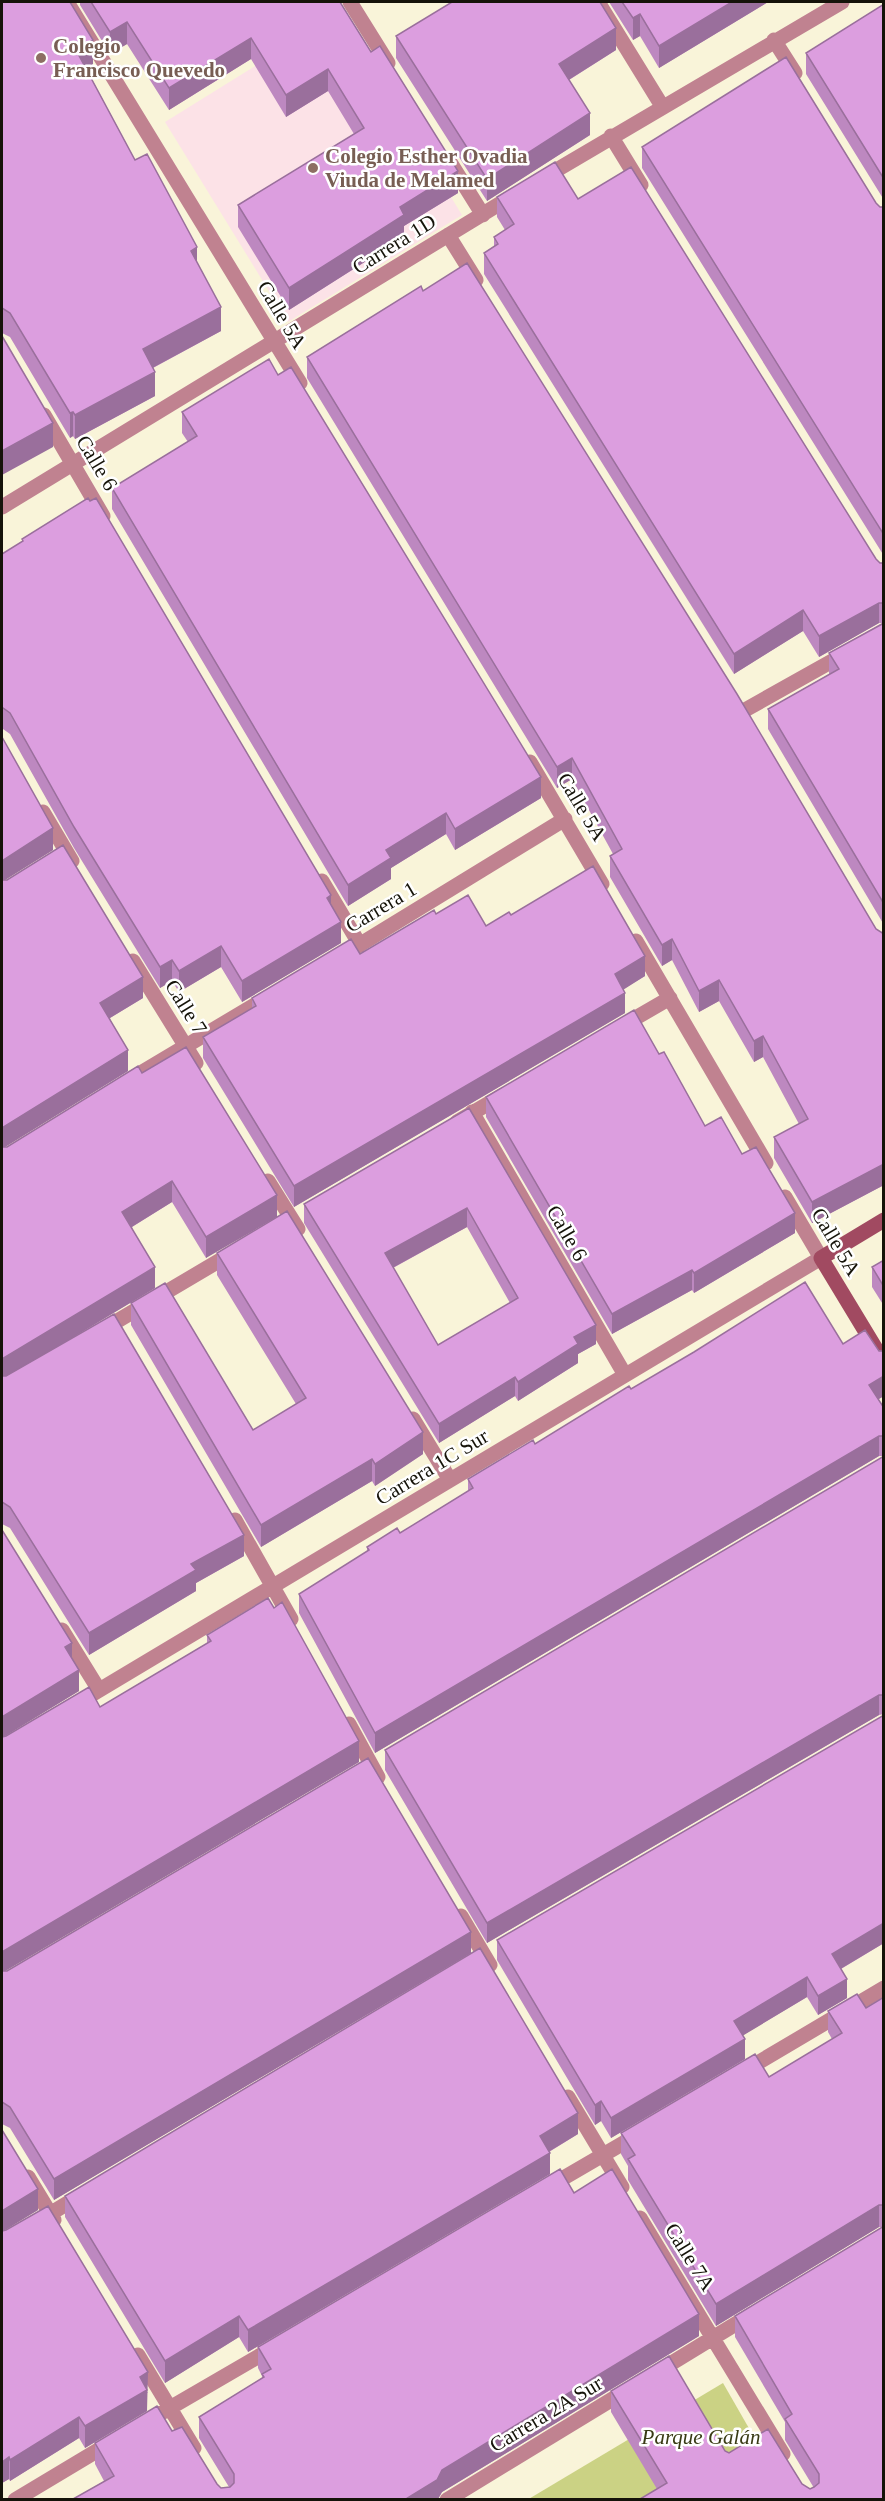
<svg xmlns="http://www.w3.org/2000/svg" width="885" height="2501" font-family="Georgia,serif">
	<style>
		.education { fill: #fce2e7 }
		.green { fill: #cbd284 }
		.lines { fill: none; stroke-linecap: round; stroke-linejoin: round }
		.street { stroke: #c08290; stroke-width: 15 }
		.secondary { stroke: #a14a61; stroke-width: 15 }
		.wall { fill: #bd88c0; fill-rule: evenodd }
		.shaded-wall { fill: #9a6f9c }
		.building { fill: #dc9edf; stroke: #9a6f9c; stroke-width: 1.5; fill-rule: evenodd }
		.education-dot { fill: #8d6e63; stroke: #fff; stroke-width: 2 }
		.labels { text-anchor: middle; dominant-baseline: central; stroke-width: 5; stroke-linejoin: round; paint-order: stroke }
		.education-label { font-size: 21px; font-weight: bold; fill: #785e54; stroke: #fff; text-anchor: start }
		.street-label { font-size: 21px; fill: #151309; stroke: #fff }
		.park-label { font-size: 21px; font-style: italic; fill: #393b15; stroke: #fff }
	</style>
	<rect width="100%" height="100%" fill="#f9f4d9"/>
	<!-- education -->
	<path class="education" d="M339,14L462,215L288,322L165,122Z"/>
	<!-- green -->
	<path class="green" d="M723,2383L758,2444L665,2499L527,2500Z"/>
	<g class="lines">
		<!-- street -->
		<path class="street" d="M67,2L300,383
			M350,2L388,63
			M598,2L662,106
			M774,40L795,73
			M611,136L641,185
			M448,159L483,215
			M543,178L842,2
			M448,235L476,280
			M44,415L103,516
			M2,507L514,195
			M745,710L884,632
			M530,762L602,884
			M43,812L72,861
			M322,881L360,945
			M636,941L766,1163
			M351,950L565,819
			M133,961L196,1063
			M620,1027L670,998
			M124,1083L268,997
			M472,1112L625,1375
			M457,1122L503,1095
			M268,1181L298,1229
			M102,1330L234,1252
			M413,1419L450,1480
			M235,1520L291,1619
			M62,1630L99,1690
			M76,1704L821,1258L785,1197
			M349,1724L378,1777
			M461,1916L490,1965
			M744,2071L884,1988
			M568,2097L622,2187
			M28,2177L54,2220
			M548,2187L639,2134
			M640,2218L783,2454
			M2,2243L81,2195
			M138,2355L194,2448
			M657,2372L752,2314
			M144,2423L273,2348
			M15,2500L110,2443
			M447,2500L629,2389"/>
		<!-- secondary -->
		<path class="secondary" d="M884,1220L821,1258L884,1362"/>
	</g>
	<!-- wall -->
	<path class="wall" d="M2,2L93,64L86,68L135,160L197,263L221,331L153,368L155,396L75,439L73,436L70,438L10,337L2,333Z
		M80,2H340L458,193L404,226V237L289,310L238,227V205L354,134L328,91L286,117L251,59L169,110L127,44L110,54L80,5Z
		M609,2H768L659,68L640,36L633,40Z
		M884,4V200L806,74V53Z
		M396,36L616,50L569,80L590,135L487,201L396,58Z
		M642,147L876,203L880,207H884V556L642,168Z
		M497,197L578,199L876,559L880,563H884V925L768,729V709L829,674V653L882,623H879L819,657L803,631L734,674L484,274V253L494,246V237L505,230L497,217Z
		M307,357L876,929L884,934V1185L812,1223L774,1158V1137L799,1124L763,1057L754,1062L719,1001L699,1012L672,960L662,966L610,877V856L613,854L572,779L557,788L307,378Z
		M182,412L541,798L455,850L446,834L391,868V879L348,906L112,509V488L188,442L182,433Z
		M22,539L331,906L341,943L242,1002L221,967L179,992L172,981L160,988L74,848L10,734L3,729L2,730V554L22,542Z
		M2,737L53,850L4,880L143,998L110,1018L128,1071L4,1147H7L142,1073L277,1195L206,1258L172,1202L132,1227L155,1288L40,1357L244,1556L196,1583V1591L89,1655L10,1528L2,1524Z
		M436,914L486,926L511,915L645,976L623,989L625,1013L294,1207L203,1058V1037L252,1008V998L360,954Z
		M659,1054L705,1126L742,1154L795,1233L694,1293L692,1290L612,1334L486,1117V1097Z
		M469,1108L596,1344L578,1354V1363L518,1401L515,1396L439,1443L304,1223V1204ZM467,1227L510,1303L438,1345L393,1268Z
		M217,1253L423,1454L375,1486L372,1481L261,1547L131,1325V1303L253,1430L296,1404L217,1275Z
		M884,1260V1306L872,1287V1267Z
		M884,1319V1343L882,1340V1320Z
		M843,1344L884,1351V1396L878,1399L884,1408V1456H879L375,1753L299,1613V1594L367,1552V1547L400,1533L468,1491V1479L535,1444L631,1389Z
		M884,1456V1714L879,1715L487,1943L385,1770V1750Z
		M2,1530L72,1658L79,1691L4,1736L100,1707L207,1643V1635L359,1762L4,1971L471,1953L54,2200L10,2128L2,2124Z
		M884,1715V1943L841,1969L847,1998L818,2015L807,1997L743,2035L745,2059L611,2138L601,2121L595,2125L497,1960V1940Z
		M884,1997V2499L657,2489L611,2412V2391L725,2451L802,2484L810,2489L814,2488L785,2440V2422L735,2337V2316L882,2227H879L716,2326L628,2180V2166L621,2154V2133L769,2077L832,2039L828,2032V2011L866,2008Z
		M2,2130L38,2210L4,2230L148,2393H147V2411L85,2448L79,2438L10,2481L9,2479L2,2483Z
		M578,2134L549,2152L550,2174L248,2352L239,2337L165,2383L65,2217V2196Z
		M574,2193L699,2336L442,2492L438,2499H73L104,2481L95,2464V2443L172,2431L217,2484L221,2488L229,2487L199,2438V2417L262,2378V2376L258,2368V2347Z"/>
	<!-- shaded-wall -->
	<path class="shaded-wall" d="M732,2H768L659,68V46Z
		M640,14V36L633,40V18Z
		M127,22V44L110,54V32Z
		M616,28V50L559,86V64Z
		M251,38V59L169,110V88Z
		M93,40V64L76,74V50Z
		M328,69V91L286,117V95Z
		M590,113V135L487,201V179Z
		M458,171V193L404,226V237L289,310V288L400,207Z
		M197,247V271L191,251Z
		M221,307V331L143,373V349Z
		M155,372V396L75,439V415Z
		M73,412V436L70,438V413Z
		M53,423V447L2,475V451Z
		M879,603V623L819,657V636Z
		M803,610V631L734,674V654Z
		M3,708V729L2,730V709Z
		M572,758V779L557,788V767Z
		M541,777V798L455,850V829Z
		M446,813V834L391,868V879L348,906V885L386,850Z
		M53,828V850L2,882V861Z
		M331,895V916L327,898Z
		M341,922V943L242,1002V981Z
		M672,939V960L662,966V945Z
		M221,946V967L179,992V971Z
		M645,956V976L615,995V974Z
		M172,960V981L160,988V967Z
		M143,977V998L100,1024V1003Z
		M719,980V1001L699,1012V991Z
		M625,993V1013L294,1207V1186Z
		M763,1036V1057L754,1062V1041Z
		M128,1050V1071L2,1149V1128Z
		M884,1164V1185L812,1223V1202Z
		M172,1181V1202L122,1233V1212Z
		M277,1195V1217L206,1258V1237Z
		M467,1208V1227L385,1272V1253Z
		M795,1213V1233L694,1293V1273Z
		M155,1267V1288L2,1380V1359Z
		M692,1270V1290L612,1334V1314Z
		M596,1325V1344L578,1354V1363L518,1401V1382L574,1337Z
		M884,1376V1396L869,1405V1385Z
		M515,1377V1396L439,1443V1424Z
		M423,1432V1454L375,1486V1464Z
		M879,1436V1456L375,1753V1733Z
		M372,1459V1481L261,1547V1525Z
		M244,1535V1556L196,1583V1591L89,1655V1633L191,1564Z
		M72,1643V1664L65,1647Z
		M79,1670V1691L2,1738V1717Z
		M879,1695V1715L487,1943V1923Z
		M359,1741V1762L2,1973V1952Z
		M884,1923V1943L832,1974V1954Z
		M471,1932V1953L54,2200V2179Z
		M807,1977V1997L734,2041V2021Z
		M847,1979V1998L818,2015V1996Z
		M745,2039V2059L611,2138V2118Z
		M601,2101V2121L595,2125V2105Z
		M578,2113V2134L540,2157V2136Z
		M550,2153V2174L248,2352V2330Z
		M38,2189V2210L2,2232V2211Z
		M879,2205V2227L716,2326V2304Z
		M699,2314V2336L442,2492L438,2499H406L442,2470Z
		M239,2316V2337L165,2383V2361Z
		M148,2372L147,2411L85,2448V2426L140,2377Z
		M79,2417V2438L10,2481V2460Z
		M9,2457V2479L2,2483V2462Z"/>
	<!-- building -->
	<path class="building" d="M2,2H70L93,40L76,50L135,160L147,154L197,247L191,251L221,307L143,349L155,372L75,415L73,412L70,413L10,313L2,308Z
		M91,2H340L371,52L380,46L458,171L400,207L404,215L289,288L238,205L364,128L328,69L286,95L251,38L169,88L127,22L110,32Z
		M452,2H600L616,28L559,64L590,113L487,179L396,36Z
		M622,2H732L659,46L640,14L633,18Z
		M884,4V179L806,53Z
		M786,57L876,203L880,207H884V535L642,147Z
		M555,162L578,199L631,167L876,559L880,563H884V603H879L819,636L803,610L734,654L484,253L498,244L494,237L514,224L497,197Z
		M467,263L737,694L876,929L884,934V1164L812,1202L774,1137L808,1119L763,1036L754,1041L719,980L699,991L672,939L662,945L610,856L622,849L572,758L557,767L307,357L421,286L423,291Z
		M2,336L53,423L2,451Z
		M269,359L278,375L291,367L541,777L455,829L446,813L386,850L391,858L348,885L112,488L197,436L182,412Z
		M88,498L90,501L96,498L331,895L327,898L341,922L242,981L221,946L179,971L172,960L160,967L74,827L10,713L3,708L2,709V554L23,541L22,539Z
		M884,623V904L768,709L839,669L829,653Z
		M2,737L53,828L2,861Z
		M63,845L143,977L100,1003L128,1050L2,1128V880H7Z
		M593,866L645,956L615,974L625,993L294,1186L203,1037L256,1006L252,998L351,939L360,954L434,910L436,914L468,895L486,926L509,912L511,915Z
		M634,1010L659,1054L664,1052L705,1126L721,1117L742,1154L756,1147L795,1213L694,1273L692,1270L612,1314L486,1097Z
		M186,1047L277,1195L206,1237L172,1181L122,1212L155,1267L2,1359V1147H7L138,1066L142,1073Z
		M469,1108L596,1325L574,1337L578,1344L518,1382L515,1377L439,1424L304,1204ZM467,1208L518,1298L438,1345L385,1253Z
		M287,1211L423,1432L375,1464L372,1459L261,1525L131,1303L165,1283L253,1430L306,1398L217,1253Z
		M884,1260V1287L872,1267Z
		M805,1282L843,1344L865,1330L879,1351H884V1376L869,1385L884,1408V1436H879L375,1733L299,1594L369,1550L367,1547L397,1528L400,1533L473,1488L468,1479L533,1440L535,1444L629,1386L631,1389L694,1352Z
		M114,1314L244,1535L191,1564L196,1570L89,1633L10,1507L2,1502V1376H6Z
		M884,1456V1695H879L487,1923L385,1750Z
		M2,1530L72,1643L65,1647L79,1670L2,1717Z
		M268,1598L274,1608L282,1602L359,1741L2,1952V1737L6,1736L89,1687L100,1707L211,1641L207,1635Z
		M884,1715V1923L832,1954L847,1979L818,1996L807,1977L734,2021L745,2039L611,2118L601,2101L595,2105L497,1940Z
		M368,1758L471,1932L54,2179L10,2107L2,2102V1971H7Z
		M480,1948L578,2113L540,2136L550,2153L248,2330L239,2316L165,2361L65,2196Z
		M857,1994L866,2008L884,1997V2205H879L716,2304L628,2159L635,2155L621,2133L755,2054L769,2077L842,2033L828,2011Z
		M2,2130L38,2189L2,2211Z
		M560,2169L574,2193L612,2169L699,2314L442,2470L437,2480L406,2499H73L114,2476L95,2443L157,2406L172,2431L182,2427L217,2484L221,2488L230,2487L234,2483V2474L199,2417L264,2377L262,2374L271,2369L258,2347Z
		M48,2206L148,2372L140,2377L147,2390L85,2426L79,2417L10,2460L9,2457L2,2462V2231L6,2230Z
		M884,2226V2499H640L667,2483L611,2391L669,2356L725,2451L729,2453L768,2429L802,2484L810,2489L814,2487L819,2483V2474L785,2419L792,2414L735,2316Z"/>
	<!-- markers -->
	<g class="education-dot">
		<circle cx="41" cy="58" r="6"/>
		<circle cx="313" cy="168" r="6"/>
	</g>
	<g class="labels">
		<!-- education labels -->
		<g class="education-label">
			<text x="53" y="46">Colegio<tspan x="53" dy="24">Francisco Quevedo</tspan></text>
			<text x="325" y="156">Colegio Esther Ovadia<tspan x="325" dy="24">Viuda de Melamed</tspan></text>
		</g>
		<!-- street labels -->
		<g class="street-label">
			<text transform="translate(394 244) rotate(-32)">Carrera 1D</text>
			<text transform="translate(282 315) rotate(59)">Calle 5A</text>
			<text transform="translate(97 463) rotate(59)">Calle 6</text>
			<text transform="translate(582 807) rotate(59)">Calle 5A</text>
			<text transform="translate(381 907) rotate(-31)">Carrera 1</text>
			<text transform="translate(186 1007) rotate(58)">Calle 7</text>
			<text transform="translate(567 1233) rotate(60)">Calle 6</text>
			<text transform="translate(836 1242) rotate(59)">Calle 5A</text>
			<text transform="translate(432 1467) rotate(-31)">Carrera 1C Sur</text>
			<text transform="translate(690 2257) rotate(58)">Calle 7A</text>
			<text transform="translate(546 2414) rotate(-31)">Carrera 2A Sur</text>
		</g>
		<!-- park labels -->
		<g class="park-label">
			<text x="701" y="2437">Parque Galán</text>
		</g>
	</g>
	<!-- border -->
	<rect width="885" height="2501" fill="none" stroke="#151309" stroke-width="6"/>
</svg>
